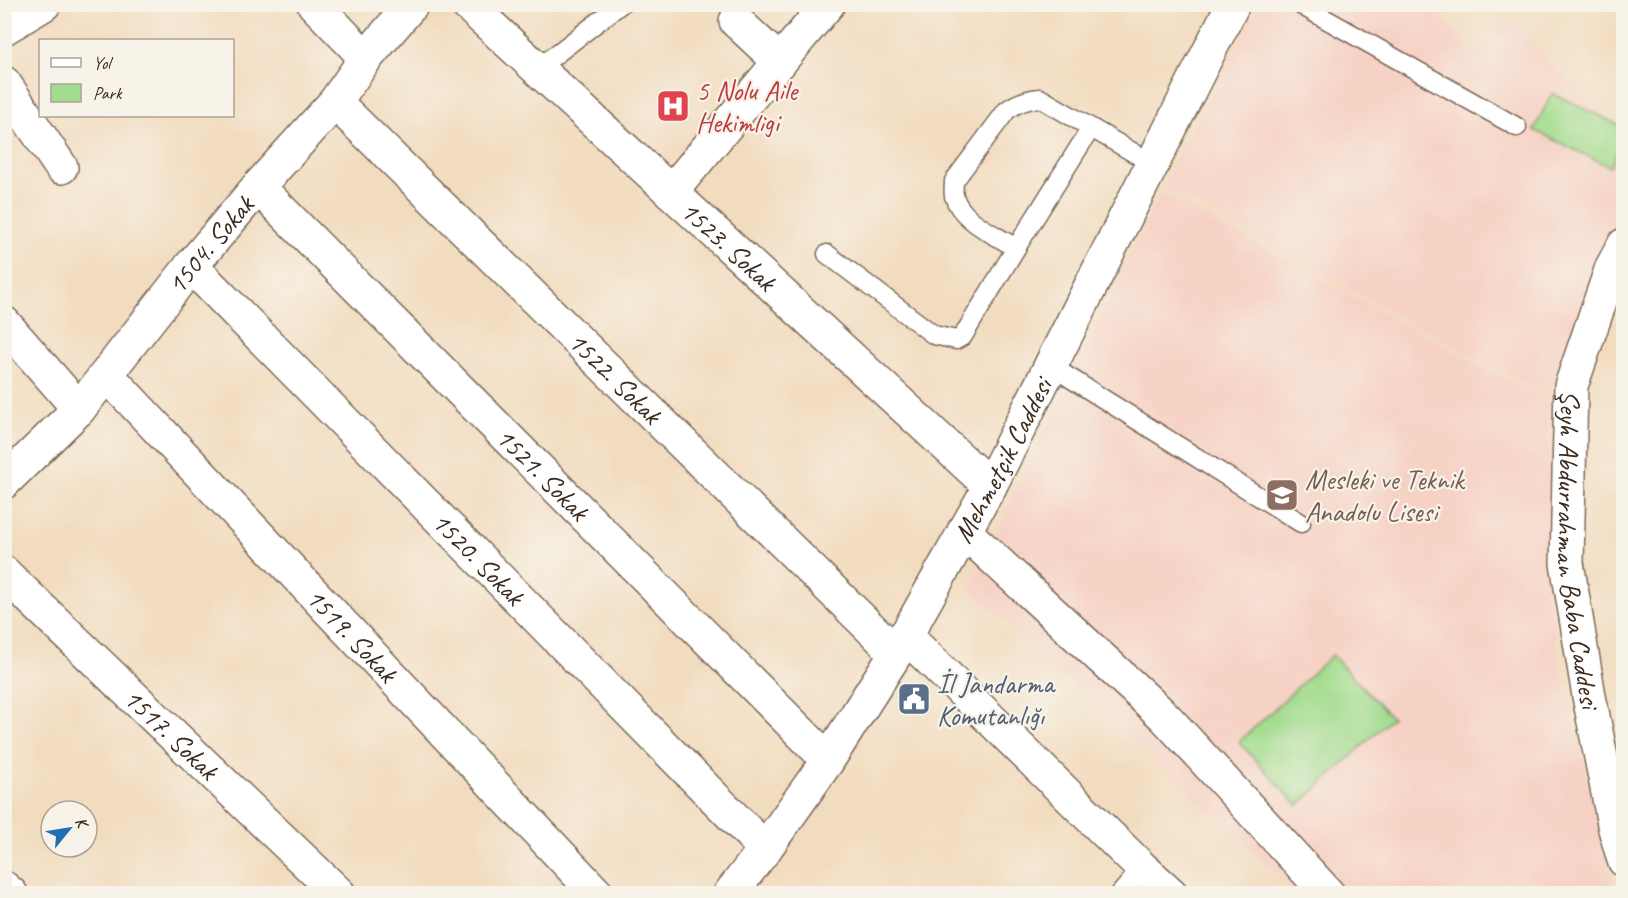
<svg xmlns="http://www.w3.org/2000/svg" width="1628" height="898" font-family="Caveat,sans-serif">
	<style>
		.built { fill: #f6d2c5 }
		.green { fill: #a2dc8e; stroke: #6e8356; stroke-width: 1.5 }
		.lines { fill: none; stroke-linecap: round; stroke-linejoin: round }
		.lane-casing { stroke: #7b6856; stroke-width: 21 }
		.street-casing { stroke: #7b6856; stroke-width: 36 }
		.lane { stroke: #fff; stroke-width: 18 }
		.street { stroke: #fff; stroke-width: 33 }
		.labels { text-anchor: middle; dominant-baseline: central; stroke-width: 4.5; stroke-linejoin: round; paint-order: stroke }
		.health-label { font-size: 28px; fill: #be3a42; stroke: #f7f3e8; text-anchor: start }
		.street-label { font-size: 28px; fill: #3b2a1e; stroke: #f7f3e8 }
		.education-label { font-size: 28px; fill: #785e54; stroke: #f7f3e8; text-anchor: start }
		.service-label { font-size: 28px; fill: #4e5e75; stroke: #f7f3e8; text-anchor: start }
	</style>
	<rect width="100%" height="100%" fill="#f7f3e8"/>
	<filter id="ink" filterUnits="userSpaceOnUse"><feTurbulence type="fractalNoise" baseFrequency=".0167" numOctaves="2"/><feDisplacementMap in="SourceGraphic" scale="12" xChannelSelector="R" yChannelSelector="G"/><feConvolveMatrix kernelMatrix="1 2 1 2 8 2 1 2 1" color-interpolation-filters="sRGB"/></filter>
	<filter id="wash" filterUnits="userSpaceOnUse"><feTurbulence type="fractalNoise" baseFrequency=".008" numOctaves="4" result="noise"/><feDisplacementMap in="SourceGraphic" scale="24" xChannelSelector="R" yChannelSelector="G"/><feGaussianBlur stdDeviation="1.35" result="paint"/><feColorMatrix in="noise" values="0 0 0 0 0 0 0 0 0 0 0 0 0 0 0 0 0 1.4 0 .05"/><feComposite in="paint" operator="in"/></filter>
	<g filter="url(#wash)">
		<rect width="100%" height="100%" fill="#f2dcbf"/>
		<!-- built -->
		<path class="built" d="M1258,5H1430L1473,53L1508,18L1623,137V209L1550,398L1162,186Z
			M1160,191L1548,402L1555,647L1616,893H1293L1272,869L969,589Z"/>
		<!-- green -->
		<path class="green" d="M1552,93L1623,127V138L1610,167L1534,130Z
			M1332,655L1392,718L1298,806L1239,742Z"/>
	</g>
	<g filter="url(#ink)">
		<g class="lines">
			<!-- lane casing -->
			<g class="lane-casing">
				<path id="lane" d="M1299,4L1517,127
					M537,69L621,4
					M1016,248L1091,128
					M827,254L934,335L956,340L963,336L1016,248C996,235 961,221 954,196C953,192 954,186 954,181L1007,110C1018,102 1027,99 1040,98L1153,164
					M1051,366L1301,523
					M1120,894L1142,868"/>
			</g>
			<!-- street casing -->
			<g class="street-casing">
				<g id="street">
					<path d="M314,4L366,58"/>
					<path id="s1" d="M467,4L990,486"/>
					<path d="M736,21L780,62"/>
					<path d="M4,28L44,4"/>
					<path d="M4,83L61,167"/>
					<path id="s2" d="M335,102L896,653"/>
					<path id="s3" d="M258,187L828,760"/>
					<path d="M671,192L828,4"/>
					<path id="s4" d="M1624,245L1612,267L1571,386L1567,563L1589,696L1615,829L1624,860"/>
					<path id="s5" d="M191,266L765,849"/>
					<path d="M4,323L79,409"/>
					<path id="s6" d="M107,375L597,894"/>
					<path id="s7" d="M4,482L79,409L191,266L258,187L335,102L366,58L412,4"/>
					<path d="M964,531L1165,717L1328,894"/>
					<path id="s8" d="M4,573L339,894"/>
					<path d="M905,635L1142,868L1171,894"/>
					<path d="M4,888L11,894"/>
					<path id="s9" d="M730,894L765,849L828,760L896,653L990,486L1233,4"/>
				</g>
			</g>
			<!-- lane -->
			<use href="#lane" class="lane"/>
			<!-- street -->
			<use href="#street" class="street"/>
		</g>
	</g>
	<!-- icons -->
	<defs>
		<g id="hospital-square" transform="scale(1.725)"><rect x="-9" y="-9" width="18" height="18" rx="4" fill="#e0444e" stroke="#f7f3e8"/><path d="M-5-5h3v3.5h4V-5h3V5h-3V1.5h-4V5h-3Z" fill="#fff"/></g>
		<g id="school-square" transform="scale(1.725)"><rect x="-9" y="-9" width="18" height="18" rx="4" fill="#8d6e63" stroke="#f7f3e8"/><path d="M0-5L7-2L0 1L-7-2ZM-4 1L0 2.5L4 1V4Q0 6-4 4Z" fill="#fff"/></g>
		<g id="civic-square" transform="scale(1.725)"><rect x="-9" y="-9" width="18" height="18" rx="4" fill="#5c6f8a" stroke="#f7f3e8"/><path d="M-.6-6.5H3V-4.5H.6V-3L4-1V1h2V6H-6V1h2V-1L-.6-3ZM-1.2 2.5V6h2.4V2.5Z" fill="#fff"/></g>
	</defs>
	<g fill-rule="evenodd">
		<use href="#hospital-square" x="673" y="106"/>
		<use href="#school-square" x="1282" y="495"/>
		<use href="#civic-square" x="914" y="699"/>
	</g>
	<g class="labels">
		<!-- health labels -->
		<g class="health-label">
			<text x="696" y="90">5 Nolu Aile<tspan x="696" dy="32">Hekimligi</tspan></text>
		</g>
		<!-- street labels -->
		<g class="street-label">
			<text stroke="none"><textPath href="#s7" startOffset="315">1504. Sokak</textPath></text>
			<text stroke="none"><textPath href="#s1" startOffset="356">1523. Sokak</textPath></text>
			<text stroke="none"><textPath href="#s2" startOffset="393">1522. Sokak</textPath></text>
			<text stroke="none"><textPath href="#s9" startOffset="513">Mehmetçik Caddesi</textPath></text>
			<text stroke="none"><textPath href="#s3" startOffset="404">1521. Sokak</textPath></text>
			<text stroke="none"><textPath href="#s4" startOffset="315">Şeyh Abdurrahman Baba Caddesi</textPath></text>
			<text stroke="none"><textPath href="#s5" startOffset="410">1520. Sokak</textPath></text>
			<text stroke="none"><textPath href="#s6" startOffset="357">1519. Sokak</textPath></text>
			<text stroke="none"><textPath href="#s8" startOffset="232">1517. Sokak</textPath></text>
		</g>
		<!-- education labels -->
		<g class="education-label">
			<text x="1305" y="479">Mesleki ve Teknik<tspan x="1305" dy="32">Anadolu Lisesi</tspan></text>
		</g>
		<!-- service labels -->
		<g class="service-label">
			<text x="937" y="683">İl Jandarma<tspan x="937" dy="32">Komutanlığı</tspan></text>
		</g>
	</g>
	<!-- margin -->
	<rect width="1628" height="898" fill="none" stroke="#f7f3e8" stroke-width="24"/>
	<!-- legend -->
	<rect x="39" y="39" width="195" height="78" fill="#f7f3e8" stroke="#aca397" stroke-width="1.5"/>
	<rect x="51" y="58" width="30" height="9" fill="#ffffff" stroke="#aca397" stroke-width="1.5"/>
	<text x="93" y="69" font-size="18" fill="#3b2a1e">Yol</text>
	<rect x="51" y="84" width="30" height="18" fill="#a2dc8e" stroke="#aca397" stroke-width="1.5"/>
	<text x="93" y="99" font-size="18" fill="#3b2a1e">Park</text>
	<!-- north arrow -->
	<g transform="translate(69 829) rotate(60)"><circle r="28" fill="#f7f3e8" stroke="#aca397" stroke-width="1.5"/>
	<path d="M0-4.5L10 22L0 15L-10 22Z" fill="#1f6fb2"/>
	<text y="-9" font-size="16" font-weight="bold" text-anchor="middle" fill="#3b2a1e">K</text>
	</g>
</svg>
